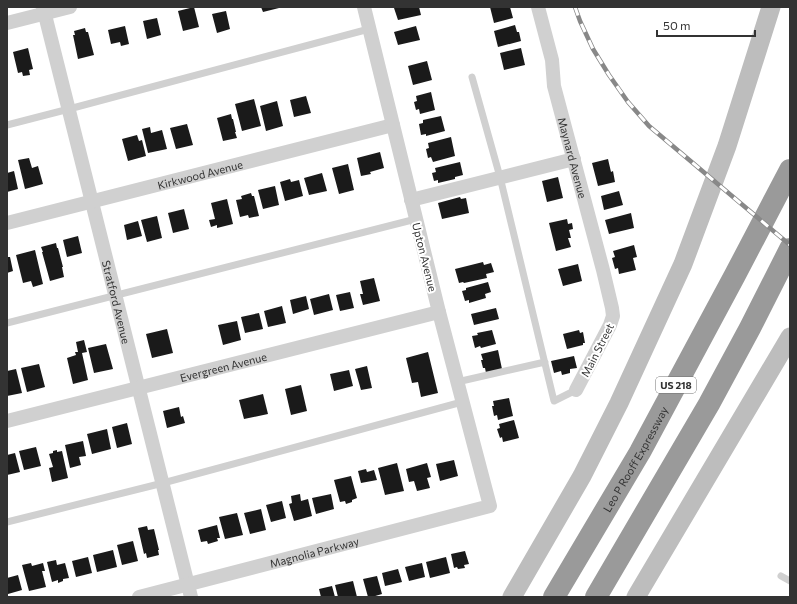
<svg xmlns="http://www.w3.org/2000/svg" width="797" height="604" font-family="Commissioner,sans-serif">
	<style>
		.building { fill: #1a1a1a }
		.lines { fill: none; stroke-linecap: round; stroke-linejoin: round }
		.lane { stroke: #d0d0d0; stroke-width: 7 }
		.street { stroke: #d0d0d0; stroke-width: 14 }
		.secondary { stroke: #bdbdbd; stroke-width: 19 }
		.highway { stroke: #9a9a9a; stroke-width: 22 }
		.rail-casing { stroke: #888; stroke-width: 4.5 }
		.rail { stroke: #fff; stroke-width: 3; stroke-dasharray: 9; stroke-linecap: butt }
		.labels { text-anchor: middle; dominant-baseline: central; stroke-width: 4; stroke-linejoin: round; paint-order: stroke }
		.shield { fill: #fff; stroke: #707070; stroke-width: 1 }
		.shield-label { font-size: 10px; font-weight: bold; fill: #333 }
		.street-label { font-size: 11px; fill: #333; stroke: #fff }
	</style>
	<rect width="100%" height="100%" fill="#fff"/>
	<!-- building -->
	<path class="building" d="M194,7L199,27L183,31L178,11Z
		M261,7H279V8L263,12Z
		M397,7H419L421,15L398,20L394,8Z
		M490,7H510L513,18L494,23Z
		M226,11L230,29L217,33L212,14Z
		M157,18L161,35L147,39L143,21Z
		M515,25L517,32H519L521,41L498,47L494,31Z
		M125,26L129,44L121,46L120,42L111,44L108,30Z
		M416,26L420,40L398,45L394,32Z
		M85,28L86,32H88L94,55L78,59L73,35H75L74,31Z
		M28,48L33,69L29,70L30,75L23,76L22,72L18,73L13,52Z
		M521,48L525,65L504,70L500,53Z
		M427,61L432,80L413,85L408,66Z
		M431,92L435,110L420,114L419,109L416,110L414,102L417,101L416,96Z
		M306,96L311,113L294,117L290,100Z
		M254,99L261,126L242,131L235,104Z
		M277,101L283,126L266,131L260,106Z
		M231,114L232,119H233L236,132H235L237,138L223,141L217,118Z
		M441,116L445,131L426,136V134L421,135L419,124L423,123V120Z
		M187,124L193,145L176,149L170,128Z
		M150,127L151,133L162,130L167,149L148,153L142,129Z
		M137,135L139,141L142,140L146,156L128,161L122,139Z
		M451,137L455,156L433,162L431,157L428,158L426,149L429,148L428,143Z
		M380,152L384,168L370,172L371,174L361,176L357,158Z
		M29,158L32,168L38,166L43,184L25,189L18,160Z
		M608,159L611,172L613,171L615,182L598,186L592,163Z
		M460,162L463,175L455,177V179L438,183V180L434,181L432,173L436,172L435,168Z
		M348,164L354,190L339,194L332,168Z
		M14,171L18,189L7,192V173Z
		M322,173L327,191L309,195L304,178Z
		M558,177L563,198L547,202L542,181Z
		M290,179L291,182L299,180L303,196L285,201L280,182Z
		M275,186L279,205L263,209L258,190Z
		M619,191L623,205L604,210L601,196Z
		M251,193L252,196H254L259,216L249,218L248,215L240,217L236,200L242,199L241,196Z
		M460,197L461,199L466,198L469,213L442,219L438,203Z
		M227,199L233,224L217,228V225L211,227L209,220L215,219L211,203Z
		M184,209L189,229L173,233L168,213Z
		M631,213L634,228L609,234L605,220Z
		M157,216L162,238L147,242L141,220Z
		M567,219L568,224L572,223L573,229L569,230L571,238H568L571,247L556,251L549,223Z
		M138,221L142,236L127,240L124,225Z
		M78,236L82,253L67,257L63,240Z
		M56,243L57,248H58L63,267H62L64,277L50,281L42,252H43L41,247Z
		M634,245L637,257L633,258L636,270L619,274L618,268L615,269L612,258L615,257L613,251Z
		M35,250L43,284L33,287L31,281L23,283L16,255Z
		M7,257H10L13,271L7,273Z
		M483,262L484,265L491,263L494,272L486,274L487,278L464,283L463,282L459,283L455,269Z
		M578,264L582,281L563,286L558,269Z
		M374,278L380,301L363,305L360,294H363L360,281Z
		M488,282L491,292L485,294L486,298L469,303V300L465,301L462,291L466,290V288Z
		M350,292L354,308L340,311L336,295Z
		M329,294L333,310L314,315L310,299Z
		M306,296L309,309L293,314L290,300Z
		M282,306L286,323L268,327L264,311Z
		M496,308L499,319L474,325L471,314Z
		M259,313L263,329L245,333L241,317Z
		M237,321L241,340L223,345L218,325Z
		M167,329L173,353L152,358L146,334Z
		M492,330L496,344L481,348L480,346L475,348L472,336L478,335L477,333Z
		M579,330L580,333L583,332L585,343H583V345L567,349L563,334Z
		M84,340L87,352L82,353L88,380L73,384L67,358L76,355L75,352H78L76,342Z
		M106,344L113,369L94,373L88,348Z
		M498,350L502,369L486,373L485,368H483L481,360H483L481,354Z
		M428,352L438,393L421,397L418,382L412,383L406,358Z
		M574,356L577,368L570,369V373L562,375L561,371L554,373L551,361Z
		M39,364L45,387L27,392L21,368Z
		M367,366L372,388L361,390L355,369Z
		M16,369L22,393L7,396V371Z
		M349,370L353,386L334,391L330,374Z
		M301,385L307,411L291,415L285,389Z
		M263,394L268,414L244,419L239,400Z
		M509,398L513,416L498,420L497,415L494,416L492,406H494L493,401Z
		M179,407L181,417L183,416L185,423L167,428L163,411Z
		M514,420L519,438L503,442L502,437L500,438L497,429L500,428L499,424Z
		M127,423L132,444L117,448L112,427Z
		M107,429L111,449L92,454L87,434Z
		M83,441L86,456L79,457L81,465L70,468L65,445Z
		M36,447L41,466L24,470L19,451Z
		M57,450V452L62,451L68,478L52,482L49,468L53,467L49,454L53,453V451Z
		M15,453L20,472L7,475V455Z
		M454,460L458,476L440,481L436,464Z
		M397,463L404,491L385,495L378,468Z
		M427,463L431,477L427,478L430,488L417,491L414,481L409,482L406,469Z
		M366,469L367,472L374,470L377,480L361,483L358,471Z
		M351,476L357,498L352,500V502L346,504L345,501L340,502L334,480Z
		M300,494L301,501L308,499L312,516L294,521L289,504L292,503L291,496Z
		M331,494L334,509L316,514L312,498Z
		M282,501L286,518L271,522L266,505Z
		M261,509L266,530L250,534L244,513Z
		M237,513L243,535L225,539L219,517Z
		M217,525L220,538H217L218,541L208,544L207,541L201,542L198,530Z
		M147,526L148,530L154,529L159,550H158L159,555L147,558L146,553L144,554L138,528Z
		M133,541L138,561L122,565L117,545Z
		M113,550L117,567L97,572L93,555Z
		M465,551L469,564L464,565L465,568L458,569L457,567L454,568L451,554Z
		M88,557L92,573L76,577L72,561Z
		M446,557L450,573L430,578L426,562Z
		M56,560L57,565L65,563L69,578L63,579V581L58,583V580L52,582L47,562Z
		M31,563L32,566L43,563L45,571H42L46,587L29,591L22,565Z
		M422,563L425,577L409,581L405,567Z
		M398,569L402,582L385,586L382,573Z
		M18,575L22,590L8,594L7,589V578Z
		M377,576L382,594L372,597H368L363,579Z
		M353,581L357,597H338L335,585Z
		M332,586L335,597H321L319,589Z"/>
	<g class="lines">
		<!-- lane -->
		<path class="lane" d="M472,77L500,177L554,401L576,390
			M7,125L69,109L369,29
			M7,323L416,219
			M457,382L545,362
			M7,522L163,483L462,402
			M781,576L790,581"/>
		<!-- street -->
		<g class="street">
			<path id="s1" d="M43,7L191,597"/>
			<path id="s2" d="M538,7L552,60L554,86L603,270L612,308L613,316L610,325L576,390"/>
			<path d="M7,23L70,7"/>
			<path d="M411,200L574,159"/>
			<path id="s3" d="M7,223L393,125"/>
			<path id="s4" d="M7,421L439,312"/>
			<path id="s5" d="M139,597L490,506L439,312L364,7"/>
		</g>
		<!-- secondary -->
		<path class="secondary" d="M512,597L582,476L619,403L683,264L727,146L771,7
			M636,597L790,337"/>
		<!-- highway -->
		<g class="highway">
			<path id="s6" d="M554,597L640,452L735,275L790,170"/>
			<path d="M596,597L709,404L750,328L790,249"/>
		</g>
		<!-- rail casing -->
		<g class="rail-casing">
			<path id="rail" d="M575,7L580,21L593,49L609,75L628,102L649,126L790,245"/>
		</g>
		<!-- rail -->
		<use href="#rail" class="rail"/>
	</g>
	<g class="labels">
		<!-- shield labels -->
		<rect class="shield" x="656" y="377" width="40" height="16" rx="3"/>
		<g class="shield-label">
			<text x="676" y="385">US 218</text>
		</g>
		<!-- street labels -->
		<g class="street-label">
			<text stroke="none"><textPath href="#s2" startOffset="155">Maynard Avenue</textPath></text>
			<text stroke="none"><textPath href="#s3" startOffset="199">Kirkwood Avenue</textPath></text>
			<text transform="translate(425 257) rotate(76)">Upton Avenue</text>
			<text stroke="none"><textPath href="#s1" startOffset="304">Stratford Avenue</textPath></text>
			<text transform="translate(597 350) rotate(-63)">Main Street</text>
			<text stroke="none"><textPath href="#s4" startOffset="223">Evergreen Avenue</textPath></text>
			<text stroke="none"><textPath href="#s6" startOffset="160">Leo P Rooff Expressway</textPath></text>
			<text stroke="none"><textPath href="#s5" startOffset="181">Magnolia Parkway</textPath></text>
		</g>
	</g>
	<!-- border -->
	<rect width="797" height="604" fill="none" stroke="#333333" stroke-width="16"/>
	<!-- scale -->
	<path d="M657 30v6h98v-6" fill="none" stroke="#333333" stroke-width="2"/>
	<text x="663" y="30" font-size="12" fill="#333333" stroke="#ffffff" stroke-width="3" paint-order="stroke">50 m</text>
</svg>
